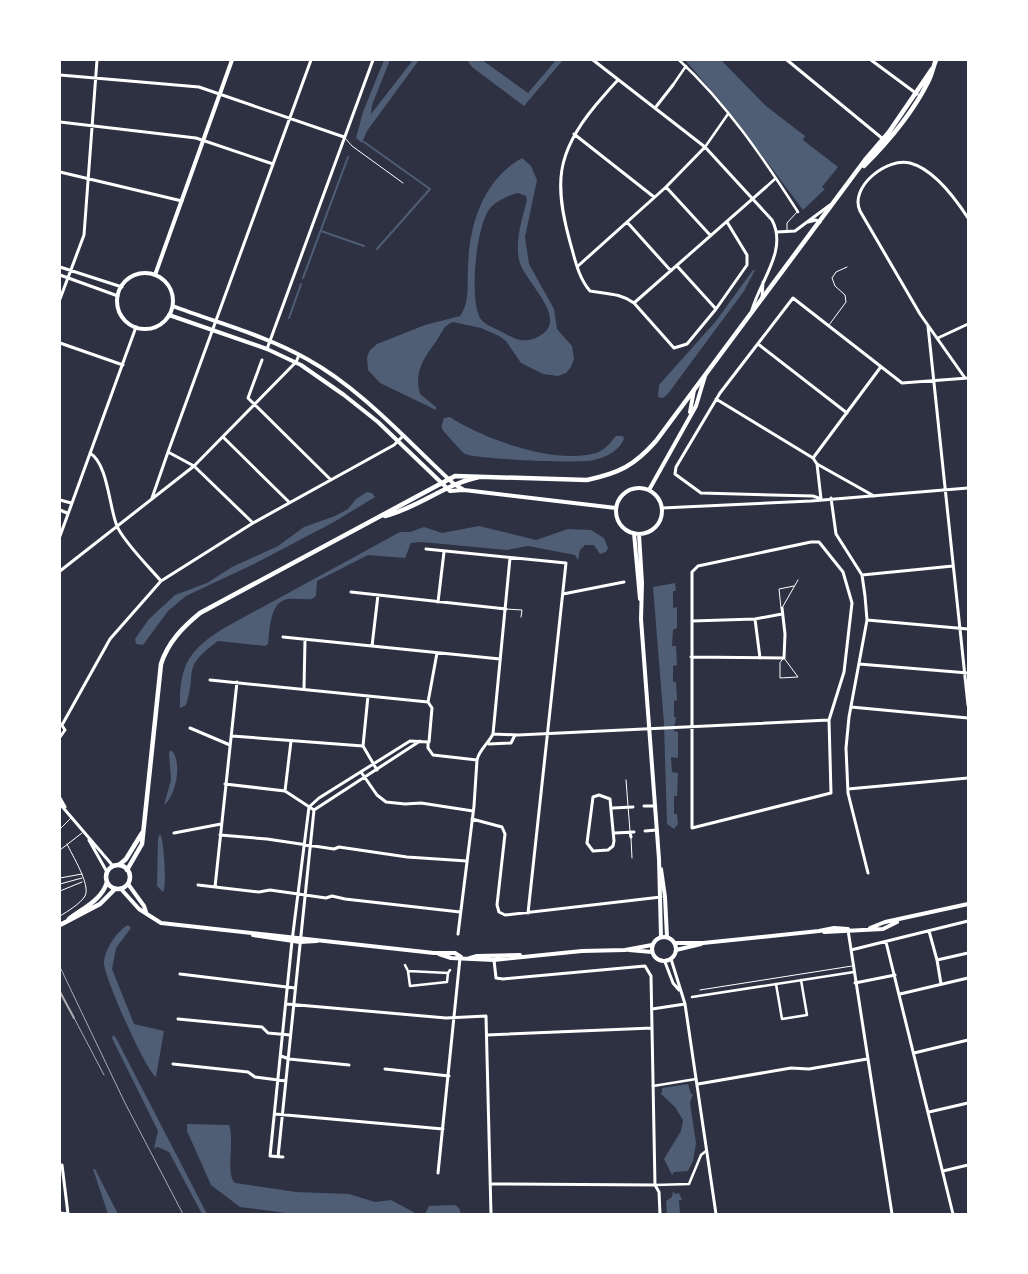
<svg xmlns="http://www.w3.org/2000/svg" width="1028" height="1274" font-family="'Nunito Sans',sans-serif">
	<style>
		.water { fill: #4f5d75; fill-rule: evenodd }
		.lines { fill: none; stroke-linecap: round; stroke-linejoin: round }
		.stream { stroke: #4f5d75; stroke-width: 2 }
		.service { stroke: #fff; stroke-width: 1 }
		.pedestrian { stroke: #fff; stroke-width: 2.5 }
		.minor { stroke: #fff; stroke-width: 3 }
		.tertiary { stroke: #fff; stroke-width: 4 }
		.secondary { stroke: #fff; stroke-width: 4.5 }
		.tram { stroke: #abadb3; stroke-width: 1 }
		.rail { stroke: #abadb3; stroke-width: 2 }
	</style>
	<rect width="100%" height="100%" fill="#2d3142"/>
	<!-- water -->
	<path class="water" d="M384,60H390L372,105L371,114L413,60H419L367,131L362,143L356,138L363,112Z
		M467,60H482L528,93L556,60H563L524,106L472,67Z
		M685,60H721L766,106L805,136L803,140L838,167L822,187L825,189L803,210L728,110Z
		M522,158L531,166L537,180L525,237L529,264L554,309L557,329L572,346L574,359L571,367L566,373L558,376L543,374L521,363L506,341L499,336L481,328L453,322C443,325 441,335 435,343C423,359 414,373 420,394L436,407V410L380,383L368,370L367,357L370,350L377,344L425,325L460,316C470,303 467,284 468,268C469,225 483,180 522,158ZM518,193L526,196L527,200C522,219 515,240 519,260C524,282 569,317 541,335C523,347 511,336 496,329C490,326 484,324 480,318C469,298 476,224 491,207C498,200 509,195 518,193Z
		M753,270H755L744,291L667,395L663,398L658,397L659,385L716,321Z
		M450,417C483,439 556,465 596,453C605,450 610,443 616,436H623L624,439C619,451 606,457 594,460C582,464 475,459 465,454C463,453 443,431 442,429C441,425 443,422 444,418Z
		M367,492L372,493L375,497L334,522L252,565L186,596L168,611L143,645L136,644L135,639L149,619L175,595L207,583L232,567L278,546L304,527L335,516L348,509L356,499Z
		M479,526L536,540L568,529L591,530L604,538L608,548L606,552L600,554L594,545H585L580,550L578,560L575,555L528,546L507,550L421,542L411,543L405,558L368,555L317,581L316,596L312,599C304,600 296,598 288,599C269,602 270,630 268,644L265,646L218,641C180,669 198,669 186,705L180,708C179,665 189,650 224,628L400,532H410L424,527L442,533Z
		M675,583L676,591H673V608L677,607V628L673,630L672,646H676L677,665L673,666V682H676L677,700L674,701V717H676L674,731L678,732V758L671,757L672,772L678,773L677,796H674V814H677L678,824L674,829L667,824L664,724L653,587Z
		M171,750C183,761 176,796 164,805L171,780L169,752Z
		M160,834C164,839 167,886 163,892L157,886L158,838Z
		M128,925L131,928L116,948L112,969L134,1024L164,1031L156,1077C146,1071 104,977 104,963C104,950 117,931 128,925Z
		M113,1035L116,1038L207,1214H202L169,1152L158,1147L154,1148L158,1131L112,1038Z
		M688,1084L691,1094H693L690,1103L696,1143L693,1161L688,1171L674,1172L672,1175L664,1159L681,1131L683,1120L675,1107L660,1093H662V1088Z
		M187,1124L229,1125C235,1141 225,1173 235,1183L296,1192L349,1194L375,1202L391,1200L417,1214H293L240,1207L211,1185L187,1131Z
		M93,1169H95L118,1214H108Z
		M673,1191L675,1194L679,1193L682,1200H679L680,1214H667L666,1201L672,1197Z
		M455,1205L459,1208L461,1214H425L429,1206Z"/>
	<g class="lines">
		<!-- stream -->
		<path class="stream" d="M364,142L430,189L377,249
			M321,231L364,246
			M303,278L348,157
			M289,318L301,284"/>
		<!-- service -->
		<path class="service" d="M345,138L352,146L403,183
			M787,232V223L797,212
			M829,325L846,302L845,295L835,286L832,278L836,272L847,267
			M781,608L779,589L794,586
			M782,608L798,580
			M506,609L522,610L521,617
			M784,658L798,677L780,678V663Z
			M626,780L630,831
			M60,829L71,818
			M631,838L632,858
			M60,850L82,833
			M60,878L82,874
			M60,884L82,878
			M60,891L82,882
			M60,916C68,911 80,904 85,896C91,885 72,855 67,844
			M700,990L852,966"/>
		<!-- pedestrian -->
		<path class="pedestrian" d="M679,60C726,103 764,159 798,212
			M673,85L686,66
			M705,147L728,114
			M766,187L776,178
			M405,965L408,971L448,973L450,970
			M408,971L410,986L447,982L448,973
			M776,984L782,1019L807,1015L801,980
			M692,997L854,972
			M653,1086L696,1079
			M655,1185L689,1184L701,1155L706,1151"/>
		<!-- minor -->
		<path class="minor" d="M593,60L705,147L772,220C788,250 760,281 752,310
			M787,60L883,139
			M871,60L917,94
			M60,75L199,87L344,137
			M618,80C610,88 603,97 595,106C556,153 554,184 570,242C575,259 578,277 590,291C607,294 620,293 634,303L674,348L687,344L716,309L747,265V255L727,222
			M655,108L673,85
			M60,122L196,138L273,164
			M574,134L654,197
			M60,172L182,201
			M666,187L710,235
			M627,222L671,271
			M808,222L816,220L820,222
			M777,232L795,231L830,205
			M578,266L666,187L705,147
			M677,266L716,309
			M60,267L122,287
			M60,275L118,296
			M762,298L763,282
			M60,299L84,235L97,60
			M634,303L766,187
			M928,326L968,705
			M938,338L968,324
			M60,343L123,365
			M758,344L847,413
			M267,349L373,60
			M262,360L248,398L331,480
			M965,378L920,314L860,211C849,187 887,157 910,163C933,169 955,198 968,218
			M716,399L813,458L817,464L821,499
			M223,437L289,502
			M168,452L311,60
			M90,453C108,464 109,507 117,526C123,541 149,567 161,581
			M813,458L880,368
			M817,464L874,496
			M831,498L836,534L862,575L865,596L867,620L849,717L846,748L848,793L868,873
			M821,499L813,496L701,493L675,474L676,467L720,393L793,298L902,383L968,378
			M60,500L71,503
			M662,508L811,501L968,488
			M60,510L67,513
			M253,523L194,466L296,362L299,355
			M60,536L136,327
			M811,542H819L843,572L852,603L844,672L829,720L831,793L692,828V572L698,566Z
			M426,549L566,563L528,913
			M60,571L194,466L168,452L152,498
			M862,575L953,566
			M351,592L506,609
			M563,594L624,582
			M438,602L444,552
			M755,619L760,658
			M867,620L968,629
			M692,621L755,619L782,614
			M283,637L500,659
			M372,646L378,595
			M691,657L784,658L785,634L782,608
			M859,664L968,673
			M210,680L428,702
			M304,688L305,640
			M368,696L363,746L377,770
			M851,707L968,718
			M62,725L110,639L161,581L253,523L394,445L403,436
			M190,728L230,745
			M493,734L518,735L829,720
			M232,736L363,746
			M60,737L65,730L61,724
			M429,742L432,708L428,702L437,653
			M489,744L511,743L515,735
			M361,772L377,795L386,802L405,804L421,803L473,811
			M225,784L285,791L314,810
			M848,789L968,778
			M285,791L291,741
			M599,795L610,799L614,841L613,846L608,850L593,851L587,843L593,797Z
			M60,798L65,807
			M60,804L113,866
			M644,806H655
			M613,808L633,807
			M472,819L502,827L505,834L497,905L499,912L505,915L661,897
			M645,831L657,830
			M630,832L631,837
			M174,833L221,824
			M615,833L634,832
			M220,835L267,839L334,849L339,847L407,857L467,861
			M89,840L107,872
			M198,885L259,892L270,890L326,898L332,896L345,899L460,912
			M215,887L237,682
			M848,930L892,1214
			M929,931L937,960
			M458,934L474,806L477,760C479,750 488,744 493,734L510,558
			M886,942L953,1214
			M851,950L968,921
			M671,959L685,1004L716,1214
			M494,960L496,978L503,979L645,966L651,976L655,1185L659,1192L660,1214
			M665,962L673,983L679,990
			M180,974L295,988
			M855,983L895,975
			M941,984L937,960L968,953
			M900,994L968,978
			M287,1004L446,1018L486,1016L491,1214
			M652,1009L685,1004
			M178,1019L262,1027L268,1033L290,1035
			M487,1035L652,1028
			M914,1053L968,1040
			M281,1056L289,1059L349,1065
			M173,1064L248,1072L255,1077L286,1081
			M385,1069L449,1076
			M698,1084L791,1068L809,1069L867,1059
			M929,1112L968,1103
			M275,1114L443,1129
			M278,1157L314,810L420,741
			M283,1157L270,1156L292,941L309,807L319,798L410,741L428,742V748L433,755L477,760
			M943,1171L968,1165
			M438,1173L460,958
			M490,1184L655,1185
			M60,1213L68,1214L62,1165"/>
		<!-- tertiary -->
		<path class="tertiary" d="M117 301a28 28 0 1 1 56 0a28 28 0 1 1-56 0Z
			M155,275L232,60
			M173,306C217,323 265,335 307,359C363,390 407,441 454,484L464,490
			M169,315L267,349L301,365L344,395L378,422L450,491L464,490L616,508
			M690,412L694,390
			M616 511a23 23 0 1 1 46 0a23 23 0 1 1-46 0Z
			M649,490L696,406L705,376
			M634,533L640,599
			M639,534L642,583L641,619L659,859L661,937
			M661,869L665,897L667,937
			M128,884L144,906L146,912
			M121,889L139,909L161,923L434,953H455L461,957
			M870,928L885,922L968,904
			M824,932L883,929L897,922
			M253,935L300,942L317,941
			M652 949a12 12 0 1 1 24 0a12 12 0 1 1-24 0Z
			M674,943H703L819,931L834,928L848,929
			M629,950L652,952
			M676,950L701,944
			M439,954L451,958L494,960L582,951L625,950L652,945
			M470,958L477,956L520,955"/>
		<!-- secondary -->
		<path class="secondary" d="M864,166C889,141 912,114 928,82C932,75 933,67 936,60
			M385,516C418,508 445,484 479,477
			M106 877a12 12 0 1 1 24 0a12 12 0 1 1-24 0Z
			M119,865L126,859L142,833
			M127,870L142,844L161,664C168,642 183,627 200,613L455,476L587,480C619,473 634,466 656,441L865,160L889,132L932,69
			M69,919C83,908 102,900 107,882
			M60,925L100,904L115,889"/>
		<!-- tram -->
		<path class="tram" d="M60,967L125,1103L183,1214
			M60,991L104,1075"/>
		<!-- rail -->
		<path class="rail" d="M60,992L74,1018"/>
	</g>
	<!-- border -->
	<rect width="1028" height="1274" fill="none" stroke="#ffffff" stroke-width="122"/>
</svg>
